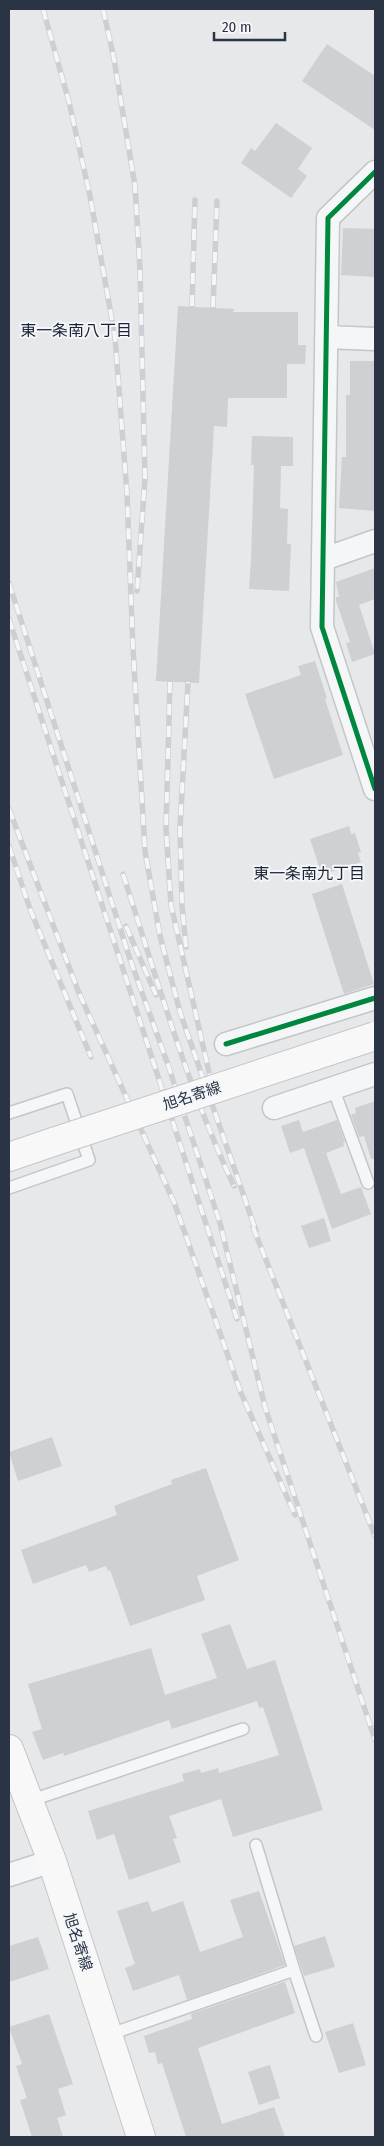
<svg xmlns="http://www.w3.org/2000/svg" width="384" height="2146" font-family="'Fira Sans Condensed','Noto Sans JP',sans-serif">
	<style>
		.building { fill: #ced0d3 }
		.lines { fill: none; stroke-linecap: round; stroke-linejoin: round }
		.lane-casing { stroke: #c4c6c8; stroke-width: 14 }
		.street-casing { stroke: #c4c6c8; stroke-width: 25 }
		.secondary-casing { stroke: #c4c6c8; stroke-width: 30 }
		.lane { stroke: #f5f6f7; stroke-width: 11 }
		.street { stroke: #f5f6f7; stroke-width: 22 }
		.secondary { stroke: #f8f8f8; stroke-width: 28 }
		.rail-casing { stroke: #cecfd2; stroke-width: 5.5 }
		.rail { stroke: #f4f6f9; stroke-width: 4; stroke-dasharray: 11; stroke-linecap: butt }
		.secondary-bridge-casing { stroke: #c4c6c8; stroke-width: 30; stroke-linecap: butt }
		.secondary-bridge { stroke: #f8f8f8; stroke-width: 28 }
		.cycleway-casing { stroke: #f4f6f9; stroke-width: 8 }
		.cycleway { stroke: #00873e; stroke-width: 5 }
		.labels { text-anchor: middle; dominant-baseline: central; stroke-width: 4; stroke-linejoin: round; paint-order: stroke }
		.street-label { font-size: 15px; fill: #2b3445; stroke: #f4f6f9 }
		.neighbourhood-label { font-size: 16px; fill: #1d2536; stroke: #f4f6f9 }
	</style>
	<rect width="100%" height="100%" fill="#e6e8ea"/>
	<!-- building -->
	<path class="building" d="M327,44L375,76V130L302,81Z
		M276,123L312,148L298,169L307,176L291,198L241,163L251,148L255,151Z
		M343,228L375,229V277L341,275Z
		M178,306L234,309L233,312H298V345H306L305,364H287V398H228L227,427L214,426L199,683L156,681Z
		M350,361H375V511L339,508L342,457H346V395H350Z
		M252,436L293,437V466H281L280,508L288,509L287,544H291L289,591L249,589L251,560L254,465H251Z
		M375,568V599L359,605L375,654L352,662L346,643L350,642L336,601V597H339L336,582Z
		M315,661L327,698L325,699L343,755L274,779L245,694L301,675L298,666Z
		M349,826L351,834L355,833L361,852L358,853L361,862L322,875L310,839Z
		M342,884L374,984L344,994L312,894Z
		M375,1101V1159H371L364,1136L359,1137L351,1115L356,1113L355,1108Z
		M299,1120L303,1132L337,1120L345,1142L343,1143L344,1146L326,1153L341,1194L361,1187L371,1214L332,1229L304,1148L290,1153L281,1126Z
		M324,1218L331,1241L309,1248L301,1226Z
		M52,1437L62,1466L18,1481L9,1452Z
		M206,1468L239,1560L197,1576L205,1600L130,1626L110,1570L108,1571L106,1566L89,1572L86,1565L33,1584L21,1550L117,1515L114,1506L172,1484L171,1480Z
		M230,1624L247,1669L275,1660L323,1810L233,1837L221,1799L169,1816L177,1838L173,1839L181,1862L129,1880L114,1834L97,1840L88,1811L184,1781L182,1774L200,1769L201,1773L218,1768L219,1773L279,1755L263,1707L259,1708L257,1701L172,1729L169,1720L64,1756L63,1753L43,1760L32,1732L42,1729L28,1684L151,1648L165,1695L217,1678L201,1634Z
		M259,1891L285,1965L187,2000L179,1975L133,1991L125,1968L135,1964L117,1911L148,1901L152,1912L183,1901L200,1952L243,1937L230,1900Z
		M325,1936L335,1967L304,1976L294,1946Z
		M38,1937L49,1969L9,1982V1946Z
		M289,1980L285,1982L295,2013L198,2048L222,2124L274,2107L285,2137H186L162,2063L158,2064L155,2052L149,2053L144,2036L192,2019L191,2014Z
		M49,2014L73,2084L58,2089L66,2115L57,2118L63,2137H32L20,2100L27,2098L16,2066L22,2064L9,2027Z
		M353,2023L366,2065L339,2073L325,2032Z
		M270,2065L280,2098L259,2105L248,2072Z"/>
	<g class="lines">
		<!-- lane casing -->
		<g class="lane-casing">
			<path id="lane" d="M333,1088L368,1183
				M9,1113L67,1094L89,1160L9,1188
				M29,1801L243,1729
				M256,1845L294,1970L316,2036
				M108,2035L294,1970"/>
		</g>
		<!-- street casing -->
		<g class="street-casing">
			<path id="street" d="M375,172L328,218L322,627L375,789
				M326,337L375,339
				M324,559L375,541
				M226,1044L375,998
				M274,1108L375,1074
				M9,1875L52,1861"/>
		</g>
		<!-- secondary casing -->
		<g class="secondary-casing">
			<path id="secondary" d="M9,1157L56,1141
				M9,1749L52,1861L141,2137"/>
		</g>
		<!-- lane -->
		<use href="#lane" class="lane"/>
		<!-- street -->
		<use href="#street" class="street"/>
		<!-- secondary -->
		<use href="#secondary" class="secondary"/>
		<!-- rail casing -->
		<g class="rail-casing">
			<path id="rail" d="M43,9L69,102L90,196L115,337L127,494L133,648L145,851L160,936L180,1012L256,1231
				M103,9L114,59L135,186L140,269L145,478L137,591
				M192,306L195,200
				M213,307L217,201
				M9,583L130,959L167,1062L220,1223L265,1407L375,1740
				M9,619L237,1319
				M170,682L166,828L171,905L211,1081
				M9,809L79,993L174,1202L241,1393L295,1515
				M9,846L30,909L91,1057
				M123,874C157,979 187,1086 234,1186
				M126,926L156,995
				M186,947L182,905L180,828L188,682
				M253,1227L375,1536"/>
		</g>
		<!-- rail -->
		<use href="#rail" class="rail"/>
		<!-- secondary-bridge casing -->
		<g class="secondary-bridge-casing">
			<path id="secondary-bridge" d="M56,1141L375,1036"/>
		</g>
		<!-- secondary-bridge -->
		<use href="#secondary-bridge" class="secondary-bridge"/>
		<!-- cycleway casing -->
		<g class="cycleway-casing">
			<path id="cycleway" d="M375,172L328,218L322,627L375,789
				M226,1044L375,998"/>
		</g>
		<!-- cycleway -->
		<use href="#cycleway" class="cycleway"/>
	</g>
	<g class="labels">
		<!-- street labels -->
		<g class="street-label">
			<text transform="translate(192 1096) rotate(-18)">旭名寄線</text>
			<text transform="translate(78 1942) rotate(72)">旭名寄線</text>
		</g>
		<!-- neighbourhood labels -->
		<g class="neighbourhood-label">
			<text x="76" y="330">東一条南八丁目</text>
			<text x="309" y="873">東一条南九丁目</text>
		</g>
	</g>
	<!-- border -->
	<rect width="384" height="2146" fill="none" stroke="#2b3445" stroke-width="20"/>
	<!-- scale -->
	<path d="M214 32v8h71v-8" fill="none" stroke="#2b3445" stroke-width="2.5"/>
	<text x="222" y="32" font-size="15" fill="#2b3445" stroke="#f4f6f9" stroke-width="4" paint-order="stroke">20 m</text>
</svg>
